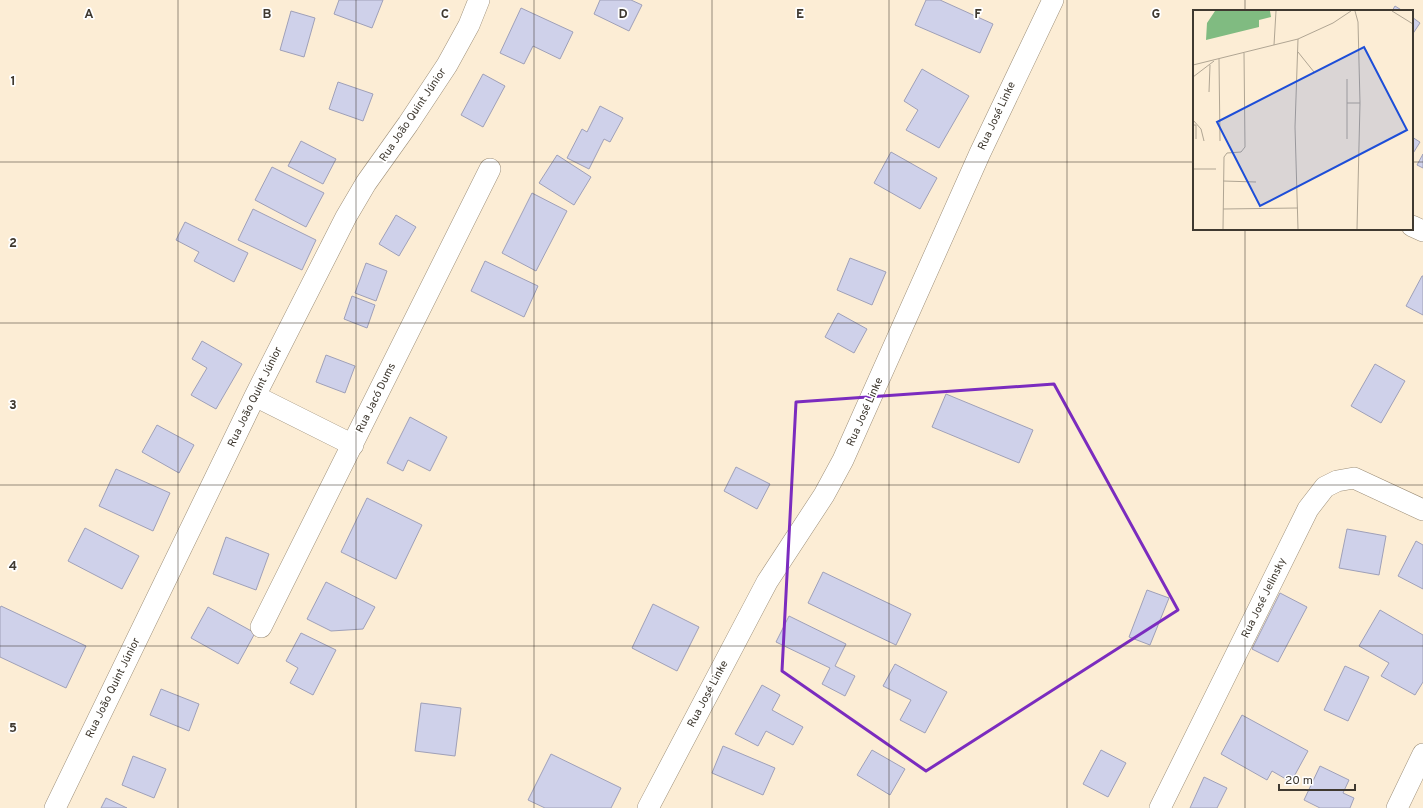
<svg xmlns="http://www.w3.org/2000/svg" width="1423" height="808" font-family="Overpass,sans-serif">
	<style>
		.building { fill: #cfd1ea; stroke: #9fa0b8 }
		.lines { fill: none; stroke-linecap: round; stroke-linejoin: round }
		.street-casing { stroke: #9d8f79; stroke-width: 22 }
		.street { stroke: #fff; stroke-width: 21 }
		.marked { fill: none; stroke: #7b2cbf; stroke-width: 3; stroke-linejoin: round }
		.grid { fill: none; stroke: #3f3930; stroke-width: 1; stroke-opacity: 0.55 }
		.labels { text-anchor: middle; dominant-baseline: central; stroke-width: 3.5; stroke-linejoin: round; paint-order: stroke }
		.street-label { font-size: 11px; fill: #3f3930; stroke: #fff }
		.inset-road { fill: none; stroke: #b0a593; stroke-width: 1 }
		.view { fill: #1d4ed8; fill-opacity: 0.15; stroke: #1d4ed8; stroke-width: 2 }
		.inset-edge { fill: none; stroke: #3f3930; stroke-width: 2 }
		.grid-label { font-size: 13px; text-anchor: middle; font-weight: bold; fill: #3f3930; stroke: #fff; stroke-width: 3.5; stroke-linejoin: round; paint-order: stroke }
	</style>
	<rect width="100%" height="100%" fill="#fcedd5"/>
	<!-- building -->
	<path class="building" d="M339,0H383L372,28L334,14Z
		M600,0H631L642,5L629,31L594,14Z
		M926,0H940L993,24L980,53L915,25Z
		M1395,6L1403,11H1392Z
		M521,8L573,32L560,59L533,46L524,64L500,53Z
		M291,11L315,18L304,57L280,50Z
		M1412,17L1420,23L1412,35Z
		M922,69L969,96L939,148L906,130L918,110L904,101Z
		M483,74L505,86L483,127L461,115Z
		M338,82L373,94L363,121L329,109Z
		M600,106L623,118L610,142L604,139L589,169L567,158L582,129L587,132Z
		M1412,137L1420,142L1412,155Z
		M301,141L336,159L323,184L288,166Z
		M891,152L937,178L920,209L874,183Z
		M1423,154V168L1417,165Z
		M557,155L591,177L574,205L539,183Z
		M272,167L324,193L306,227L255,200Z
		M532,193L567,211L536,271L502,253Z
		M253,209L316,240L302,270L238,240Z
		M396,215L416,227L399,256L379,244Z
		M185,222L248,253L234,282L194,261L199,252L176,240Z
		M850,258L886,272L872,305L837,290Z
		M485,261L538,286L524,317L471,291Z
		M366,263L387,271L376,301L355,293Z
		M1422,276H1423V315L1406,306Z
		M352,296L375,305L367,328L344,319Z
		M838,313L867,329L854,353L825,337Z
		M202,341L242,364L216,409L191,395L207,368L192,359Z
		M326,355L355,366L345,393L316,382Z
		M1375,364L1405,381L1381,423L1351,406Z
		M946,394L1033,430L1019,463L932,427Z
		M410,417L447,437L430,471L408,460L403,471L387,463Z
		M157,425L194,445L179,473L142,452Z
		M736,467L770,484L757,509L724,491Z
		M116,469L170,493L153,531L99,506Z
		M367,498L422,525L396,579L341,552Z
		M85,528L139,556L122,589L68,561Z
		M1347,529L1386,536L1379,575L1339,568Z
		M226,537L269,554L256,590L213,574Z
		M1416,541L1423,545V589L1398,576Z
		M823,572L911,614L896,645L808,603Z
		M326,582L375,607L363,629L331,631L307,619Z
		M1147,590L1169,598L1150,645L1129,637Z
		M1280,593L1307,607L1278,662L1252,649Z
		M653,604L699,627L677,671L632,648Z
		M1,606L86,646L66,688L0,657V608Z
		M208,607L255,633L238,664L191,638Z
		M1380,610L1423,635V682L1415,695L1381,676L1389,663L1359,646Z
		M789,616L846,644L835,666L855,676L845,696L822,684L830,668L776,642Z
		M301,633L336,650L313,695L290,683L298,668L286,661Z
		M895,664L947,692L925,733L900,720L911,700L883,686Z
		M1345,666L1369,677L1348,721L1324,710Z
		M762,685L780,695L772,710L803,727L793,745L766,731L758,746L735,734Z
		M161,689L199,704L189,731L150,715Z
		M421,703L461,708L455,756L415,751Z
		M1242,715L1308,751L1291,782L1272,771L1267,780L1221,754Z
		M723,746L775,768L763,795L712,773Z
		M872,750L905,769L890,795L857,775Z
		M1101,750L1126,763L1108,797L1083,784Z
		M551,754L621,788L611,808H545L528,800Z
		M133,756L166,769L154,798L122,785Z
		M1320,766L1349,780L1343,793L1354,798L1350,808H1320L1304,800Z
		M1204,777L1227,788L1217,808H1190Z
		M106,798L127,808H101Z"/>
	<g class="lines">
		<!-- street casing -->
		<g class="street-casing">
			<path id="street" d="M1412,226L1423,231
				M255,396L353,445
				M261,627L490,169
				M55,808L255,396L346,217L366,183L408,124L447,65L469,25L479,0
				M648,808L767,582L824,495L843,460L980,153L1053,0
				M1160,808L1308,509L1325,487L1337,481L1354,478L1423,510
				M1397,808L1423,754"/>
		</g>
		<!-- street -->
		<use href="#street" class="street"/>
	</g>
	<!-- marked area -->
	<path class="marked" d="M1054,384L1178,610L926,771L782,671L796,402Z"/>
	<!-- grid -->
	<path class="grid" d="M178,0V808M356,0V808M534,0V808M712,0V808M889,0V808M1067,0V808M1245,0V11M0,162H1194M1412,162H1423M1245,229V808M0,323H1423M0,485H1423M0,646H1423"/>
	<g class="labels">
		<!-- street labels -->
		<g class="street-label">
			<text transform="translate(413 115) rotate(-56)">Rua João Quint Júnior</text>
			<text transform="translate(997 116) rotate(-65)">Rua José Linke</text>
			<text transform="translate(255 397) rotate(-64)">Rua João Quint Júnior</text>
			<text transform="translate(376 398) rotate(-64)">Rua Jacó Dums</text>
			<text transform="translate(865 412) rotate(-66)">Rua José Linke</text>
			<text transform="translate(1264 598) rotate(-64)">Rua José Jelinsky</text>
			<text transform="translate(113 688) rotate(-64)">Rua João Quint Júnior</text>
			<text transform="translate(708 694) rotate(-62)">Rua José Linke</text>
		</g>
	</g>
	<!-- overview -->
	<g transform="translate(1193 10)">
		<rect width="220" height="220" fill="#fcedd5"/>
		<path d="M22,1H77L78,7L66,10V17L13,30L14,13Z" fill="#80bb81"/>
		<path class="inset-road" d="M162,1L165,12L167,93L164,219M199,1L220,14M81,35L83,1M105,42L121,62M26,49L27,131M0,55L105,29L140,13L158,1M0,67L21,51M154,69V129M16,82L17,55M154,93H167M0,110L8,119L11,131M0,115H3V129M0,159H23M30,171L63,172M30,199L105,198M30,219L31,147L34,143L48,142L52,137L51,43M105,219L102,117L105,29"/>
		<path class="view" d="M171,37L214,120L67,196L24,112Z"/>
		<rect width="220" height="220" class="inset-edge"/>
	</g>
	<g class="grid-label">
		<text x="89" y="18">A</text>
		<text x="267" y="18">B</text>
		<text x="445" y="18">C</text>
		<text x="623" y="18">D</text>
		<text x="800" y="18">E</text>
		<text x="978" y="18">F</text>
		<text x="1156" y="18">G</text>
		<text x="13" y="85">1</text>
		<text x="13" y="247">2</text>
		<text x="13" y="409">3</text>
		<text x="13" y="570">4</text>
		<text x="13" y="732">5</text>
	</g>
	<!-- scale -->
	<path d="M1279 784v6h76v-6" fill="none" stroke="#3f3930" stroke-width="2"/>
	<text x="1285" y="784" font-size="12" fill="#3f3930" stroke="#ffffff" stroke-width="3" paint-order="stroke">20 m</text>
</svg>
